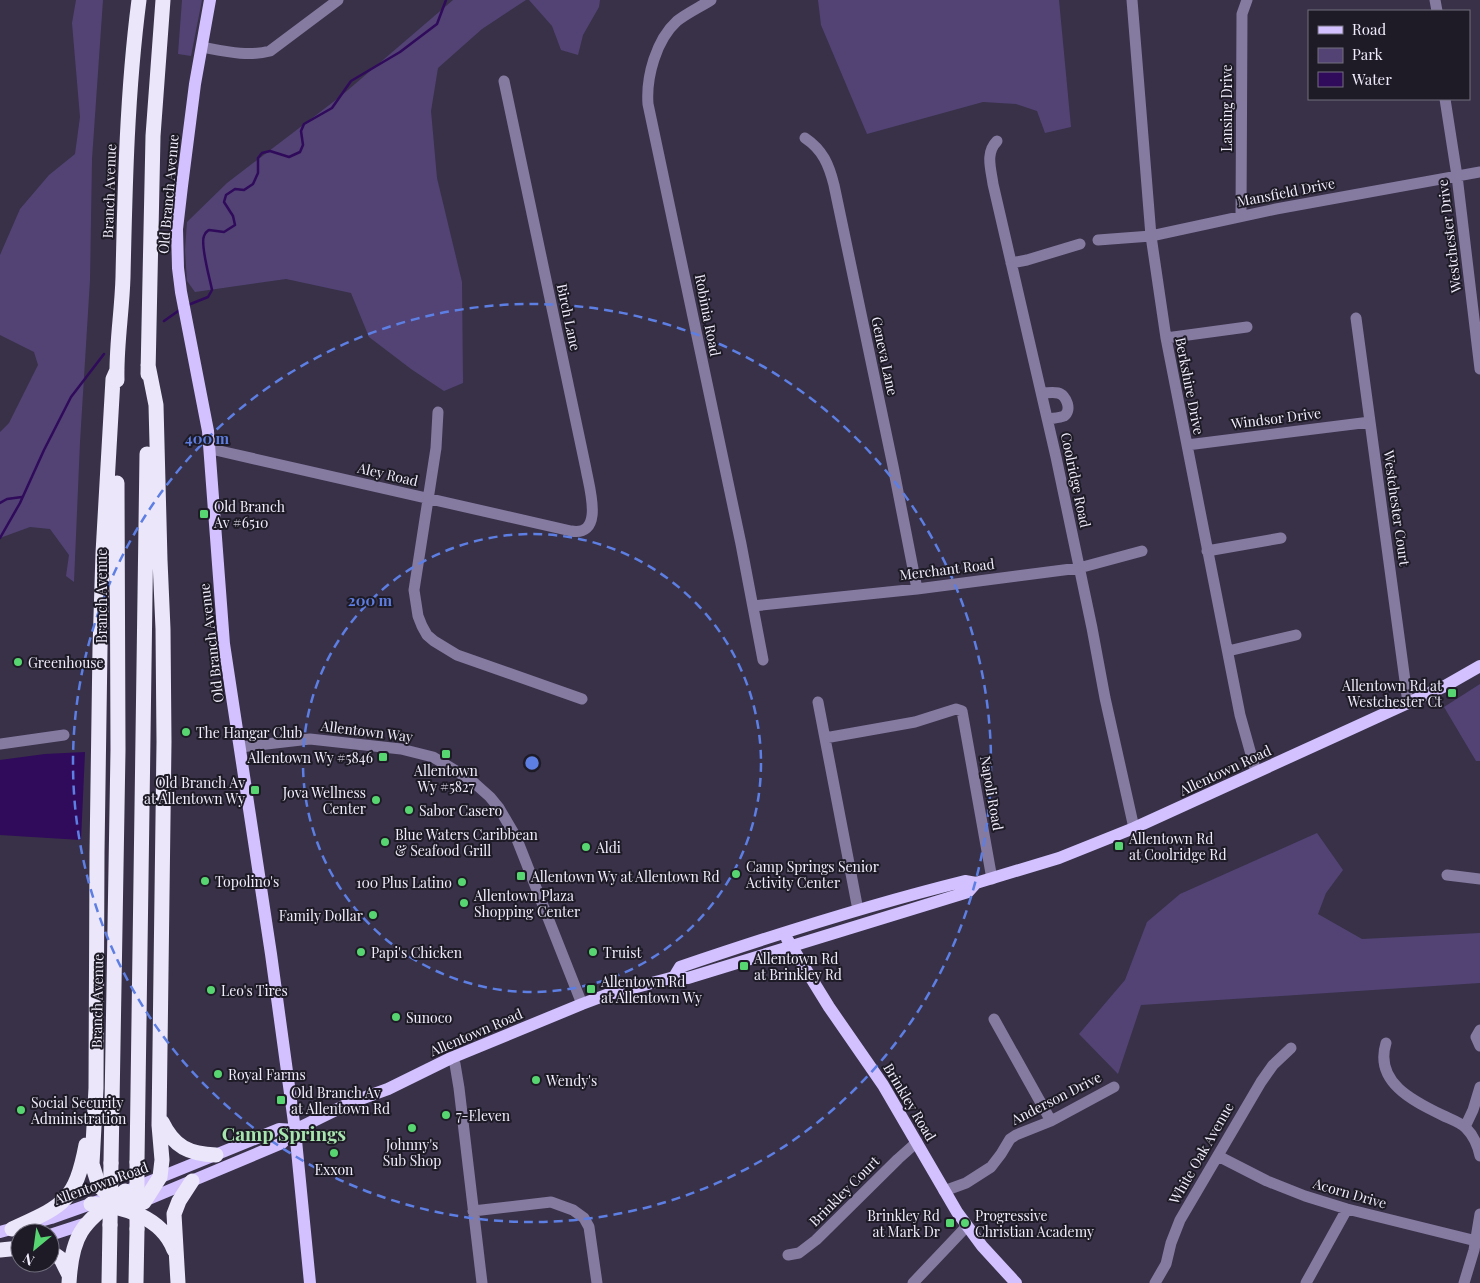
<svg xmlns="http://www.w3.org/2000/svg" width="1480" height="1283" font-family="'Playfair Display',serif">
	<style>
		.green { fill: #524374 }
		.water { fill: #300a5b }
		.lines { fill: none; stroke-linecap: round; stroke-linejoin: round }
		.stream { stroke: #300a5b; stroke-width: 2.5 }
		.minor { stroke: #857aa0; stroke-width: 11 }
		.major { stroke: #d2c0ff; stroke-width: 12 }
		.highway { stroke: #ebe6f9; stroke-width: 15 }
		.highway-bridge { stroke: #ebe6f9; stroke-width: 15 }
		.ring { fill: none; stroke: #5d7ee3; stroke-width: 2.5; stroke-dasharray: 9 6 }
		.poi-dot { fill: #57d570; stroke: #1e1b26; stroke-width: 2 }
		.labels { text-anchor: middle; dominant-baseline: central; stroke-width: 4; stroke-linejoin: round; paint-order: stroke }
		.street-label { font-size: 14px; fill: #f1edfc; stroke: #1e1b26 }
		.poi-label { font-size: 14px; fill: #f1edfc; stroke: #1e1b26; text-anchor: start }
		.district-label { font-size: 19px; font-weight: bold; fill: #a6e5ad; stroke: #1e1b26 }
		.centre { fill: #5d7ee3; stroke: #1e1b26; stroke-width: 2.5 }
		.ring-label { font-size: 15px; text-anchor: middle; font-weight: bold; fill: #5d7ee3; stroke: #1e1b26; stroke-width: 4; stroke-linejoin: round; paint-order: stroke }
	</style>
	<rect width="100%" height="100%" fill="#383148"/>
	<!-- green -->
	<path class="green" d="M76,0H103L92,159L90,280L80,442L74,582L66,576L69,555L50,529L30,527L0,538V432L9,423L38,365L34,352L0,335V255L20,209L49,175L75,154L80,117L72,23Z
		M182,0H202L191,56L178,54Z
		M453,0H526L482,29L438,68L431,111L437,178L462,282L463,383L444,391L411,369L369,337L351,293L286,279L195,292L187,281L185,250L187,222L227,183L341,96Z
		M529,0H600L599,7L583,35L578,55L561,50L552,26Z
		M818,0H1059L1071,127L1045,133L1037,111L1016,104L983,102L867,134L821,25Z
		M1480,684V761H1476L1444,707Z
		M1317,833L1343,870L1326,893L1318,914L1362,939L1480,933V983L1141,1005L1118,1074L1079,1034L1125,980L1147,922L1180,894Z"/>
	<!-- water -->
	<path class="water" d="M85,752L81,840L0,835V760L45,754Z"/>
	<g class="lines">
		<!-- stream -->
		<path class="stream" d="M188,305L208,297L212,290C210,279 200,245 204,236C205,232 206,232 209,230L224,232L235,225L233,216L224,202L226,195L235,189L244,190L253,184L258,173V158L262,153L270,151L289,157L300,152L303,145L301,131L304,124L332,108L351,81L400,52L437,24L446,0
			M164,321L181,309
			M0,503L7,499L22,497
			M0,538L20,503L44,450L71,397L104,354"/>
		<!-- minor -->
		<path class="minor" d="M711,0C700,7 687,13 677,21C656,40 646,77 648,104L741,544L763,660
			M1132,0L1151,236L1166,338L1240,715L1256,772
			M1435,0L1437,11
			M202,47C224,51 248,57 270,51L338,0
			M1445,99L1457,176L1480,369
			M805,138C823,150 829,165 834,185L893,466L917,589
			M997,141C985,153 991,169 993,184L1056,457L1092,628L1105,698L1134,828
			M1241,216L1242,14L1247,0
			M1098,240L1151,236L1276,209L1480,172
			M1011,263L1027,260L1080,244
			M1356,318L1408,703
			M1166,338L1247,327
			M1042,393C1047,393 1053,392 1058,393C1067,395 1072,411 1064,416C1059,418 1053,418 1048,419
			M438,412L436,448L414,590L418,616L422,626L427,635L434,641L457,655L582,699
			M1187,445L1370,422
			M211,449L571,531C605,537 589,487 586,469L504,81
			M1207,551L1281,538
			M753,606L917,589L1079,568L1142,551
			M1228,651L1296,635
			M818,702L858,910
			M825,738L915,722L956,709L962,711L992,879
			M0,744L64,735
			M240,747L310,739L401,749L433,757L471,780L490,797L499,808L516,837L582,1004
			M1447,875L1480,879
			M994,1019L1051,1121
			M1480,1030L1476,1037L1480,1046
			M1386,1043C1374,1082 1413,1101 1442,1115C1450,1119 1460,1122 1466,1128C1474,1136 1478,1146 1480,1156
			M451,1058L455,1064L459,1088L482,1283
			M1465,1127L1473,1110L1480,1087
			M1218,1156L1267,1181L1305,1196L1347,1209L1480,1242
			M944,1191L966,1183L991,1167L1001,1154L1010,1139L1016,1135L1051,1121L1114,1087
			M473,1211L551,1202L573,1210L584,1218L589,1227L597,1283
			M788,1255L799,1253L816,1240L898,1159L917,1142
			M913,1283L967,1226
			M1155,1283L1166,1264L1171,1243L1180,1220L1261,1082L1273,1065L1291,1048
			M1306,1283L1347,1209
			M1464,1283L1474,1250L1480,1214"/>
		<!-- major -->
		<path class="major" d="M210,0L195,84L182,186L177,229L178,268L181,292L208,431L224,644L271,954L295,1130L310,1283
			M787,939L829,1007L883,1085L957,1212L982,1246L1016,1283
			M674,977L680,967C774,935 868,905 965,881L976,883L1059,858L1134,828L1351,729L1445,686L1480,666
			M129,1190L279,1129L295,1130
			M139,1203L282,1143L295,1130L352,1102L388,1089L451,1058L582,1004L606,995L667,979L674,977L688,978L968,892L976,883
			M0,1232L51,1218L99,1201
			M50,1235L90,1222"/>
		<!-- highway -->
		<path class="highway" d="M117,370L113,379L103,553L100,648L97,853L96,1088L92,1164L99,1186L111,1197L126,1203L144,1202L160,1177L162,1160L159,1125L164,742L163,629L160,560L156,405L148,365
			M148,374L153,136L163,0
			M117,380C116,346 122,312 123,277C125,185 127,92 139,0
			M162,1122C174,1147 189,1154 216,1155
			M137,1162L147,454
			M111,1163L118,750L117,483
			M91,1204C123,1206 162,1217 174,1250
			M12,1229C62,1206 75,1203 86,1145
			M0,1250L20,1248
			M50,1251L61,1259L69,1275
			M69,1283C72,1229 85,1223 125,1191
			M109,1283L110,1225
			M136,1283L137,1229
			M178,1283L174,1214L179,1201L192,1181"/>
		<!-- highway-bridge -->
		<path class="highway-bridge" d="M110,1225L111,1163
			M137,1229V1162"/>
	</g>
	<!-- distance rings -->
	<g class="ring">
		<circle cx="532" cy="763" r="229"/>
		<circle cx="532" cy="763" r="459"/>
	</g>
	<!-- markers -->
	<g class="poi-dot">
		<rect x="199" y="509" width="10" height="10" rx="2.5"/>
		<circle cx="18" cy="662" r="5"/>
		<rect x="1447" y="688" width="10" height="10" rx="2.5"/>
		<circle cx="186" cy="732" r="5"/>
		<rect x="441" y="749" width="10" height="10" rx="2.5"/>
		<rect x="378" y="752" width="10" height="10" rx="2.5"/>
		<rect x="250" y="785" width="10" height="10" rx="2.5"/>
		<circle cx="376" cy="800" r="5"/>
		<circle cx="409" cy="810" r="5"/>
		<circle cx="385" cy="842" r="5"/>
		<rect x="1114" y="841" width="10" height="10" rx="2.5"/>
		<circle cx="586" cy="847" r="5"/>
		<circle cx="736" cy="874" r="5"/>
		<rect x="516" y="871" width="10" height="10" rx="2.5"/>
		<circle cx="205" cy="881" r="5"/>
		<circle cx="462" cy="882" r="5"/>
		<circle cx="464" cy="903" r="5"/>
		<circle cx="373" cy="915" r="5"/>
		<circle cx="361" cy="952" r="5"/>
		<circle cx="593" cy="952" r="5"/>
		<rect x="739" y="961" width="10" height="10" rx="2.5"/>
		<rect x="586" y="984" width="10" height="10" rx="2.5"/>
		<circle cx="211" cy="990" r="5"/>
		<circle cx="396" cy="1017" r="5"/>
		<circle cx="218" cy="1074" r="5"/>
		<circle cx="536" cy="1080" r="5"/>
		<rect x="276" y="1095" width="10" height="10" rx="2.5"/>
		<circle cx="21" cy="1110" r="5"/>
		<circle cx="446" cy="1115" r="5"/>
		<circle cx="412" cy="1128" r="5"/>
		<circle cx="334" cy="1153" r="5"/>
		<rect x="945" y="1218" width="10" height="10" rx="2.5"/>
		<circle cx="965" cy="1223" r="5"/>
	</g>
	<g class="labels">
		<!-- street labels -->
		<g class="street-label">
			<text transform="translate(1226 108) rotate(-90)">Lansing Drive</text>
			<text transform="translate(109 191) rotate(-88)">Branch Avenue</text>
			<text transform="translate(1286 192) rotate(-11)">Mansfield Drive</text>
			<text transform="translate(168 194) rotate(-85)">Old Branch Avenue</text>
			<text transform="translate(1449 236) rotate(-97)">Westchester Drive</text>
			<text transform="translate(708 315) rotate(79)">Robinia Road</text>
			<text transform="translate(569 317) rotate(78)">Birch Lane</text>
			<text transform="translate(885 356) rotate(78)">Geneva Lane</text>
			<text transform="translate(1190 386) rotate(79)">Berkshire Drive</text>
			<text transform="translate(1276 418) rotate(-7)">Windsor Drive</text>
			<text transform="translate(388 474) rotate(13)">Aley Road</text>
			<text transform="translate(1076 480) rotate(78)">Coolridge Road</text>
			<text transform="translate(1397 508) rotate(82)">Westchester Court</text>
			<text transform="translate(947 569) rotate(-7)">Merchant Road</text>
			<text transform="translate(101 596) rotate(-90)">Branch Avenue</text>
			<text transform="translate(211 643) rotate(-97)">Old Branch Avenue</text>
			<text transform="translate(367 731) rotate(7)">Allentown Way</text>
			<text transform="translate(1225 770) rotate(-25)">Allentown Road</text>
			<text transform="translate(992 793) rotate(80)">Napoli Road</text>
			<text transform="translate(97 1001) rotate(-89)">Branch Avenue</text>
			<text transform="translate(476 1032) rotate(-23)">Allentown Road</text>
			<text transform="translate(1056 1098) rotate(-27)">Anderson Drive</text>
			<text transform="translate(910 1102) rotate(59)">Brinkley Road</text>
			<text transform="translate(1201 1153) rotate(-60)">White Oak Avenue</text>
			<text transform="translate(101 1183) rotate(-20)">Allentown Road</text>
			<text transform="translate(844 1191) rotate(-45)">Brinkley Court</text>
			<text transform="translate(1350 1193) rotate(16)">Acorn Drive</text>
		</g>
		<!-- poi labels -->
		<g class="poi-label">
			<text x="214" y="506">Old Branch<tspan x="214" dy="16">Av #6510</tspan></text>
			<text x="28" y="662">Greenhouse</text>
			<text x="1442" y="685" text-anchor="end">Allentown Rd at<tspan x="1442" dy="16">Westchester Ct</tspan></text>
			<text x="196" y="732">The Hangar Club</text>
			<text x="373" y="757" text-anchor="end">Allentown Wy #5846</text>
			<text x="446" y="770" text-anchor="middle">Allentown<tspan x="446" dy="16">Wy #5827</tspan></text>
			<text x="245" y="782" text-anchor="end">Old Branch Av<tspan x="245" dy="16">at Allentown Wy</tspan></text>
			<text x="366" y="792" text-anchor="end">Jova Wellness<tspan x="366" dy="16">Center</tspan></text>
			<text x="419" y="810">Sabor Casero</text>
			<text x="395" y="834">Blue Waters Caribbean<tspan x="395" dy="16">&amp; Seafood Grill</tspan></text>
			<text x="1129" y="838">Allentown Rd<tspan x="1129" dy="16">at Coolridge Rd</tspan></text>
			<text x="596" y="847">Aldi</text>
			<text x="746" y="866">Camp Springs Senior<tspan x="746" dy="16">Activity Center</tspan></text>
			<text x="531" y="876">Allentown Wy at Allentown Rd</text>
			<text x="215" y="881">Topolino's</text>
			<text x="452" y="882" text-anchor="end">100 Plus Latino</text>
			<text x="474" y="895">Allentown Plaza<tspan x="474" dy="16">Shopping Center</tspan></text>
			<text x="363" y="915" text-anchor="end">Family Dollar</text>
			<text x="371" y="952">Papi's Chicken</text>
			<text x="603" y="952">Truist</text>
			<text x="754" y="958">Allentown Rd<tspan x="754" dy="16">at Brinkley Rd</tspan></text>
			<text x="601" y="981">Allentown Rd<tspan x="601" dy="16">at Allentown Wy</tspan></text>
			<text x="221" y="990">Leo's Tires</text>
			<text x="406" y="1017">Sunoco</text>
			<text x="228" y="1074">Royal Farms</text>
			<text x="546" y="1080">Wendy's</text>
			<text x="291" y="1092">Old Branch Av<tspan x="291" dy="16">at Allentown Rd</tspan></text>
			<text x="31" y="1102">Social Security<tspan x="31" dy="16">Administration</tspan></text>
			<text x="456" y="1115">7-Eleven</text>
			<text x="412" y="1144" text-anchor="middle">Johnny's<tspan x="412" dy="16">Sub Shop</tspan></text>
			<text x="334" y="1169" text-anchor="middle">Exxon</text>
			<text x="940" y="1215" text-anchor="end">Brinkley Rd<tspan x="940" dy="16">at Mark Dr</tspan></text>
			<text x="975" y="1215">Progressive<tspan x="975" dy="16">Christian Academy</tspan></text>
		</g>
		<!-- district labels -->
		<g class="district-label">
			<text x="284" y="1133">Camp Springs</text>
		</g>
	</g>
	<circle cx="532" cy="763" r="8" class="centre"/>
	<g class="ring-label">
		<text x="207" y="444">400 m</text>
		<text x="370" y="606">200 m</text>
	</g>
	<!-- legend -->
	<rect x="1308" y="10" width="162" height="90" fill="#1e1b26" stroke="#726f7c"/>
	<rect x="1318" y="26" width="25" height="8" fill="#d2c0ff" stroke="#726f7c"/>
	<text x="1352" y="35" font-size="15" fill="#f1edfc">Road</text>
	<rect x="1318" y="48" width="25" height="15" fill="#524374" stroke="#726f7c"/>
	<text x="1352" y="60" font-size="15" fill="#f1edfc">Park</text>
	<rect x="1318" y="72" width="25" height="15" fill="#300a5b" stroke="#726f7c"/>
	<text x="1352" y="85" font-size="15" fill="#f1edfc">Water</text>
	<!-- north arrow -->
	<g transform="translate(35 1248) rotate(209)"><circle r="24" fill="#1e1b26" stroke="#726f7c"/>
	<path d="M0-4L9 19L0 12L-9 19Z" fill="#57d570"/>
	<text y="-8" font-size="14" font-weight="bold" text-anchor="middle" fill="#f1edfc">N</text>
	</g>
</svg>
